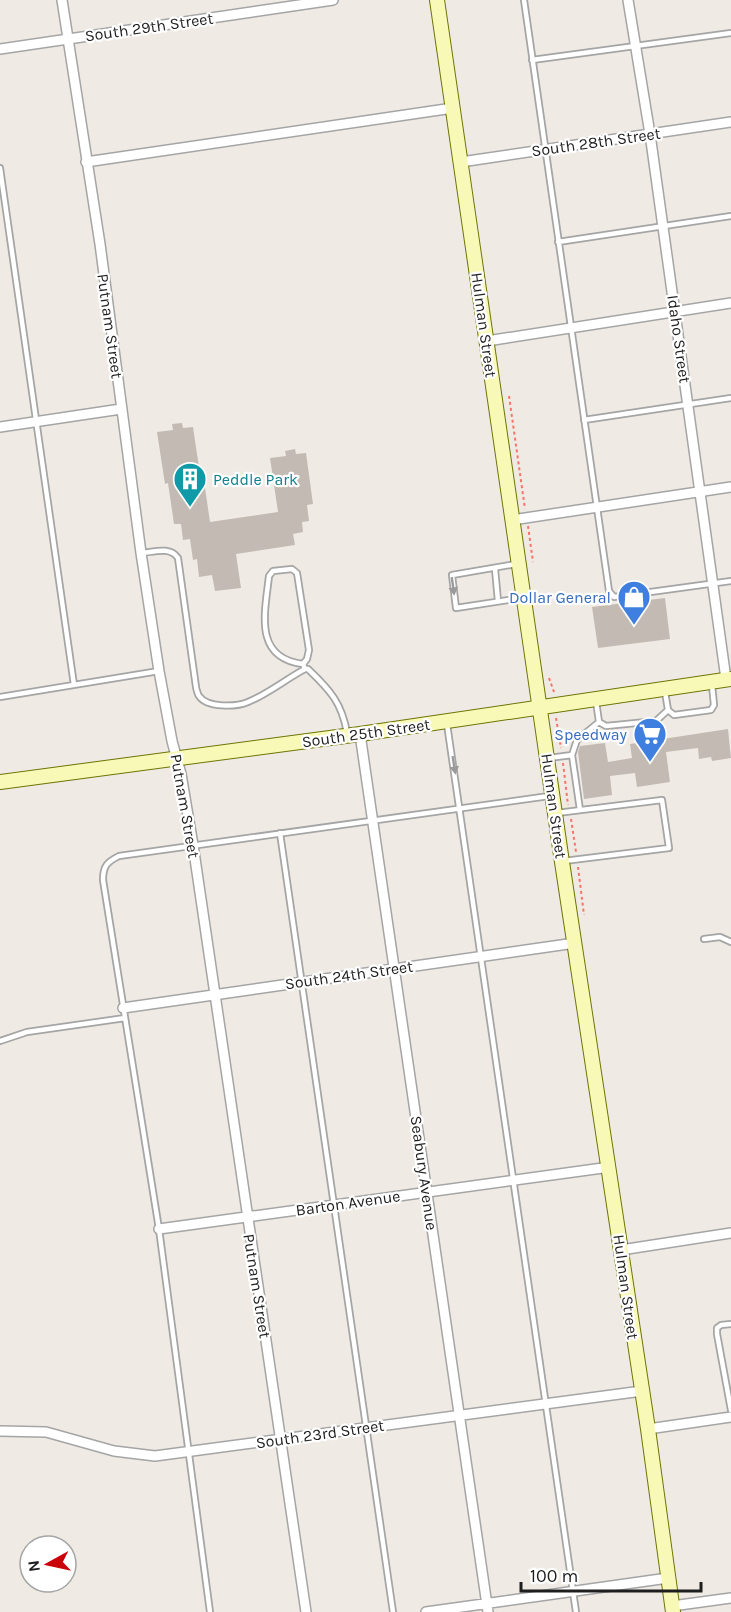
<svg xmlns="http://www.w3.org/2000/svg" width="731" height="1612" font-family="Karla,sans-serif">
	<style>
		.building { fill: #c3bab3 }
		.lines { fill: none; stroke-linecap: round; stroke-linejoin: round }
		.lane-casing { stroke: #a5a5a5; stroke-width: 8 }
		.street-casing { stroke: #a5a5a5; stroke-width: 12 }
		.secondary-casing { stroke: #6d7405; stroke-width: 16 }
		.path { stroke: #f9736a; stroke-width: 2; stroke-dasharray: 3 3; stroke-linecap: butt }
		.lane { stroke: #fff; stroke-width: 4.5 }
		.street { stroke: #fff; stroke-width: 9 }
		.secondary { stroke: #f8f9b7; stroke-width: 14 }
		.oneway { fill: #9a9a9a }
		.labels { text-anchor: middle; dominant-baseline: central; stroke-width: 4.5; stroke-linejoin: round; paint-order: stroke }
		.street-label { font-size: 16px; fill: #1e1e1e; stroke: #fff }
		.culture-label { font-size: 16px; fill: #0d838f; stroke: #fff; text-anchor: start }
		.shop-label { font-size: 16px; fill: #366cbe; stroke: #fff; text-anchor: end }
	</style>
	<rect width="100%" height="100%" fill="#efebe4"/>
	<!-- building -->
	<path class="building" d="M182,423L183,428L193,427L201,481H204L210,522L278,512L270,458L286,456L285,451L295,449L296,454L306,453L313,504L307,505L309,521L302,522L303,532L293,534L295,545L236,554L241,588L215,591L212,575L199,577L197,559L193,560L190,539L183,540L181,524H174L168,483L165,484L157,432L173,430L172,424Z
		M665,598L670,639L598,648L592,607Z
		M728,729L731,758L712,761L711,757L699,759L698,748L666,752L670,782L637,787L635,773L610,776L612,795L584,799L578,752L580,746L605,743L608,762L632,758L630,744Z"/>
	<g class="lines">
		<!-- lane casing -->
		<g class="lane-casing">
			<path id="lane" d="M524,0L609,591L614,597L731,581
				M532,60L731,33
				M0,168L74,685
				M558,242L731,216
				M584,420L731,398
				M141,553C154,552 170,546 178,558L196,687C196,688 198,695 199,696C207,708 236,707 248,702C268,694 286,679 305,669
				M516,564L452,575L456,608L522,598
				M495,569L498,601
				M303,664L307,659L309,650L297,573L292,569L273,571L269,576C265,612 253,658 303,664L305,669H308C330,690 342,703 347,733
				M665,692L668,710L674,715L711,710L714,705L712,685
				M0,697L159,671
				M596,701L599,722L606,726L656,721L668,710
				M447,724L576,1612
				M572,755L577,740L599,722
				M549,758L572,755L580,810
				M557,813L662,800L669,848L564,861
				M280,833L393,1612
				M704,939L720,937L731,942
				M0,1041L27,1032L125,1018
				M731,1324L721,1325L717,1328V1334L731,1410
				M210,1612L159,1229L103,880C103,866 107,862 119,856L549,796"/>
		</g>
		<!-- street casing -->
		<g class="street-casing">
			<path id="street" d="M62,0L100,244L141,553L159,671L172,741L181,774L193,845L306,1612
				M628,0L650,134L726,679
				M0,49L333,0
				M86,162L453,108
				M461,162L731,122
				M487,341L731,303
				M0,427L121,409
				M512,520L731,487
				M360,734L488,1612
				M123,1008L575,943
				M159,1229L610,1167
				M621,1250L731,1233
				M648,1429L731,1417
				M0,1431L46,1432L114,1451L155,1456L642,1391
				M672,1606L731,1598
				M426,1612L668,1578"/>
		</g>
		<!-- secondary casing -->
		<g class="secondary-casing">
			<path id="secondary" d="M437,0L562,862L648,1429L673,1612
				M0,782L360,734L731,679"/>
		</g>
		<!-- path -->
		<path class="path" d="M509,396L525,509
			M528,526L533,562
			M549,678L554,692
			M556,718L561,748
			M563,763L568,805
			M571,819L576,852
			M578,867L584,915"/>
		<!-- lane -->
		<use href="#lane" class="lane"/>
		<!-- street -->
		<use href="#street" class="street"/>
		<!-- secondary -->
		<use href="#secondary" class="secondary"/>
	</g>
	<!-- one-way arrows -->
	<defs><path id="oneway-solid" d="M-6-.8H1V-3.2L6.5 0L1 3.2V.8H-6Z" transform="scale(1.5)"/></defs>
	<g class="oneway">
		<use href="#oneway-solid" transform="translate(453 586) rotate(82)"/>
		<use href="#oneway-solid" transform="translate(454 765) rotate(81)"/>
	</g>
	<!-- icons -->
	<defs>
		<g id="building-pin" transform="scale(1.725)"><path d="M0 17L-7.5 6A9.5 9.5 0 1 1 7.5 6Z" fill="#0f9aa8" stroke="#fff"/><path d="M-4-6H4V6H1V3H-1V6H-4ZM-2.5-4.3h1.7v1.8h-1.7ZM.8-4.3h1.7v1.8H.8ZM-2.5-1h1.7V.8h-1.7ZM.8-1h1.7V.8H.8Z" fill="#fff"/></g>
		<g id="shop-pin" transform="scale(1.725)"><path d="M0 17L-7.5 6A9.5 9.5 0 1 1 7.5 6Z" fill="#3f7fe0" stroke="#fff"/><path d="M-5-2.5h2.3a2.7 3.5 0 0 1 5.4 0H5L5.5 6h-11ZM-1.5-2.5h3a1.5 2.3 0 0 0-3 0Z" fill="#fff"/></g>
		<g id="supermarket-pin" transform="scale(1.725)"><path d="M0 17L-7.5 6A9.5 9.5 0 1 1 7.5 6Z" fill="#3f7fe0" stroke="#fff"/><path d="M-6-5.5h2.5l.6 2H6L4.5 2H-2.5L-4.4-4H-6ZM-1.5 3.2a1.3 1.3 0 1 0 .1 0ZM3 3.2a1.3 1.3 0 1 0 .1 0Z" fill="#fff"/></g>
	</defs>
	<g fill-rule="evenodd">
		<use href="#building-pin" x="190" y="479"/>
		<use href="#shop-pin" x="634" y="597"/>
		<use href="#supermarket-pin" x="650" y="734"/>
	</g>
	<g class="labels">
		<!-- street labels -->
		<g class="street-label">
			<text transform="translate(149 27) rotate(-8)">South 29th Street</text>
			<text transform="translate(596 142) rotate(-8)">South 28th Street</text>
			<text transform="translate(484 325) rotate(82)">Hulman Street</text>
			<text transform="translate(110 326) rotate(82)">Putnam Street</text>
			<text transform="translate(679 339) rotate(82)">Idaho Street</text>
			<text transform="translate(366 733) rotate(-8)">South 25th Street</text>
			<text transform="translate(185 806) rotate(80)">Putnam Street</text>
			<text transform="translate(554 806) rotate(82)">Hulman Street</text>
			<text transform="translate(349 975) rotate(-8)">South 24th Street</text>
			<text transform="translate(424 1173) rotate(82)">Seabury Avenue</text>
			<text transform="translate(348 1203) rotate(-8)">Barton Avenue</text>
			<text transform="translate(257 1286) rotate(81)">Putnam Street</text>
			<text transform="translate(626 1287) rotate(82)">Hulman Street</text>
			<text transform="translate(320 1434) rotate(-8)">South 23rd Street</text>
		</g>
		<!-- culture labels -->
		<g class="culture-label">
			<text x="213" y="479">Peddle Park</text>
		</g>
		<!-- shop labels -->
		<g class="shop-label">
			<text x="611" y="597">Dollar General</text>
			<text x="627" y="734">Speedway</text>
		</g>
	</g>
	<!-- north arrow -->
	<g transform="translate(48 1564) rotate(262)"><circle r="28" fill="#ffffff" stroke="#a5a5a5" stroke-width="1.5"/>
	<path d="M0-4.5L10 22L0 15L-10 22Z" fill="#cb0109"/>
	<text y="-9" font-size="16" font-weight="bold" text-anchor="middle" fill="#1e1e1e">N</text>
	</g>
	<!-- scale -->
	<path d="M521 1582v9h180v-9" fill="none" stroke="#1e1e1e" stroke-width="3"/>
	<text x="530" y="1582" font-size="18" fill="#1e1e1e" stroke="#ffffff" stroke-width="4.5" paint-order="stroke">100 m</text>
</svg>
